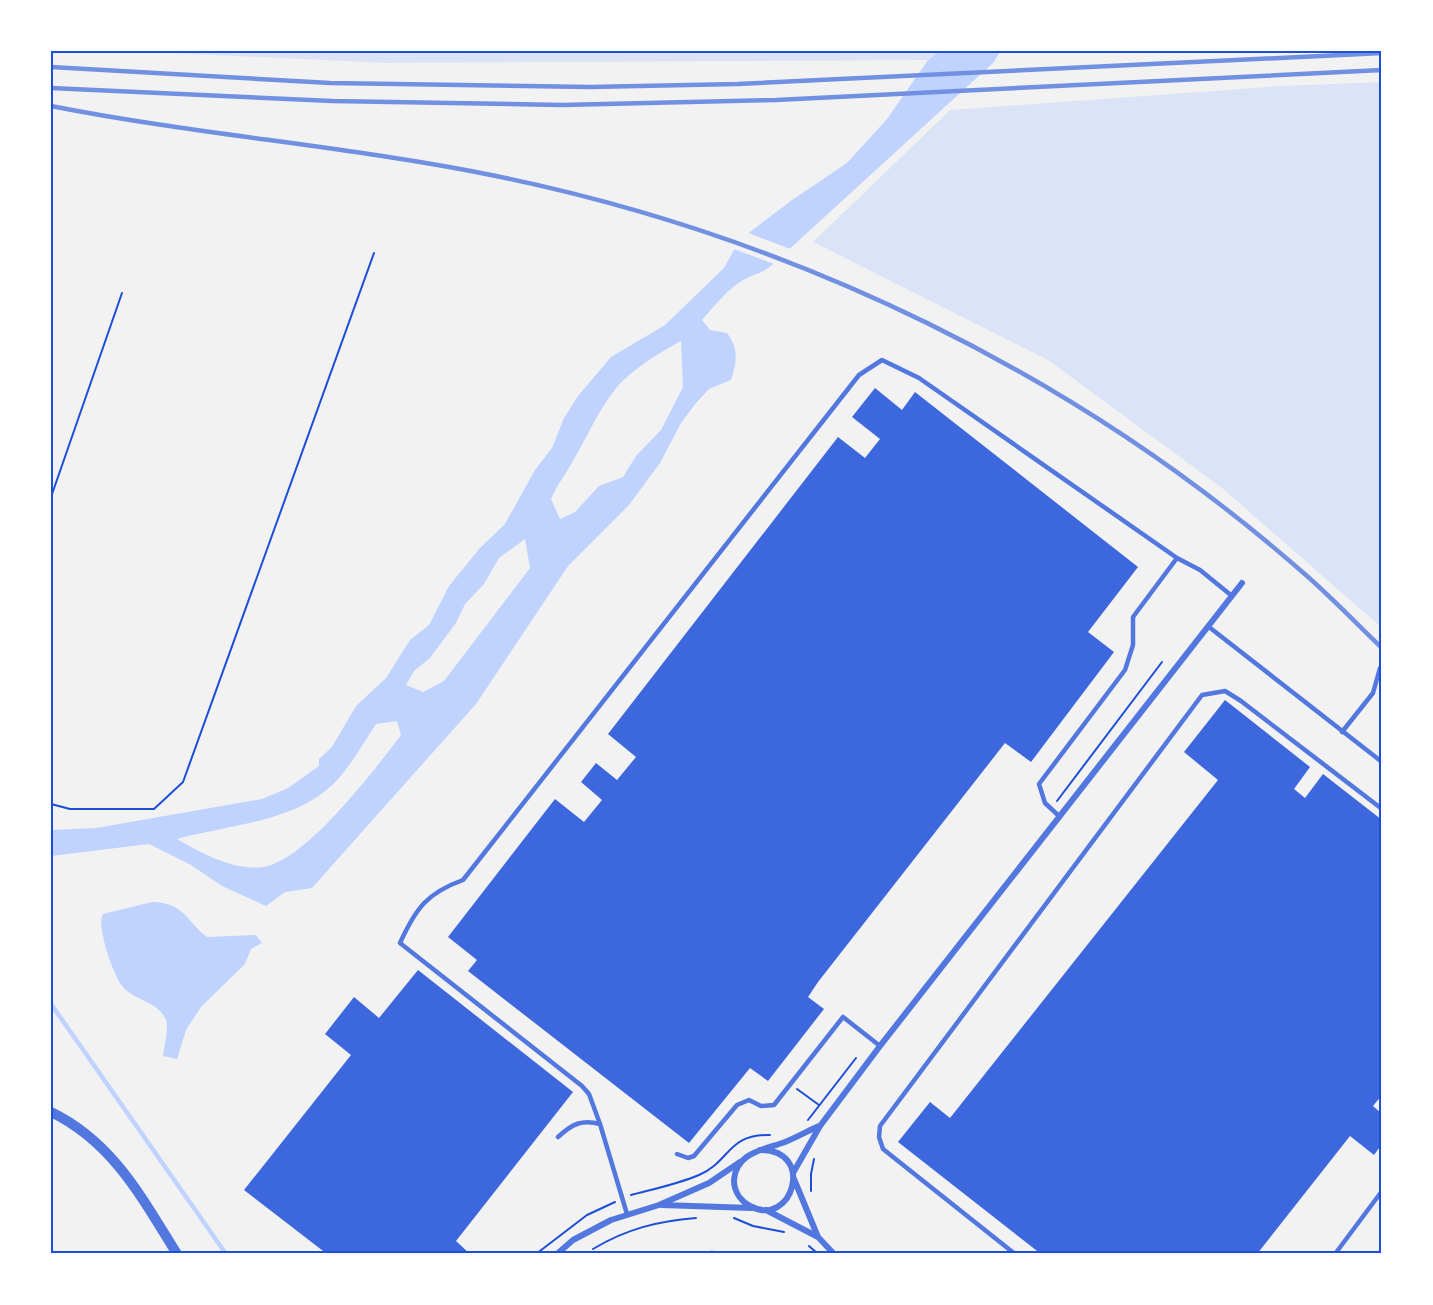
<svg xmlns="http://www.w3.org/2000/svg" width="1433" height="1305" font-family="Ubuntu,sans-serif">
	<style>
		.green { fill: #dbe4f7 }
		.water { fill: #bfd3fe; fill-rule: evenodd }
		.pier { fill: #f2f2f2 }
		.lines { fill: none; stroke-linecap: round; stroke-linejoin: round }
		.stream { stroke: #bfd3fe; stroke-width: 4.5 }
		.building { fill: #3d67dc }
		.path { stroke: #1d4ed8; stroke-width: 2 }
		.service { stroke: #5277de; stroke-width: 4.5 }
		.minor { stroke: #5277de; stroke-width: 6 }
		.tertiary { stroke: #5277de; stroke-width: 10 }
		.rail { stroke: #7290e2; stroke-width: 4.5 }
		.neatline { fill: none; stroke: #1d4ed8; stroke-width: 2 }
	</style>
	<rect width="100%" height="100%" fill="#f2f2f2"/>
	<!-- green -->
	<path class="green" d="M128,51H940L928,60L386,63Z
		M1382,82V628L1222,488L1048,360L813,242L950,110L1281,86Z"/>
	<!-- water -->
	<path class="water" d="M940,51H1000L994,62L772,265C760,275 755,273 743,280C727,290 715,305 702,320L710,330L727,333C739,349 737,362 731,380L709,389L696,403L681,423L660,463L629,505L568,566L476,704L312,888L285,892L266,906L222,886L191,865L149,844L51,856V830L96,828L262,799L288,788L319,766V759L332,747L356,706L386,678L410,640L429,625L449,586L480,548L505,524L535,470L552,448L564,418L578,396L611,357L665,325L724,268L735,248L750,232L792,200L847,163L887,119L928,60ZM681,341L683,387L661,430L636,456L623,477L599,486L575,512L560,519L551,499C557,484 567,473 574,459C588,435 599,409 617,387C634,368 659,353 681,341ZM525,539L530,568L444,681L423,692L406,685L414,671L430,658L456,623L465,604L484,584L499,558ZM397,721L401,735C375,769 306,861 263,867C234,871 201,853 177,839C230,824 299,823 339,778C353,762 364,742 376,724Z
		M152,902C185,903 185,920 207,937L256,935L262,943L251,949L245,964L201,1007L186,1030L177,1059L163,1056C164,1046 169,1029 166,1020C158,1001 135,1001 123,987C113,976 96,925 103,914Z"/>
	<!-- pier -->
	<path class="pier" d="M746,232L793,250L777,265L731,248Z"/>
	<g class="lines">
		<!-- stream -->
		<path class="stream" d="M51,1004L226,1254"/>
	</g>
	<!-- building -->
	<path class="building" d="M875,388L902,410L915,392L1138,567L1088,632L1114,652L1031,762L1005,743L818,982L808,997L824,1009L768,1081L750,1068L689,1143L468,971L477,960L448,937L555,799L584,822L602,800L581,782L596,763L617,780L636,757L608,734L838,437L865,458L880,439L852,417Z
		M1225,700L1310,767L1294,789L1305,798L1323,774L1382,820V1095L1373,1106L1382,1114V1144L1374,1155L1350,1136L1257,1254H1041L898,1142L930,1102L950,1118L1218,780L1184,752Z
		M418,970L573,1092L456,1241L470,1254H327L244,1190L351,1055L325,1034L354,997L379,1018Z"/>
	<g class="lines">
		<!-- path -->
		<path class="path" d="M51,497L122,293
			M1057,801L1162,662
			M51,804L70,809H154L183,782L374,253
			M797,1089L819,1105
			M808,1120L856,1058
			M811,1191V1174L814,1159
			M631,1195C654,1189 678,1184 699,1175C731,1161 727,1134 770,1135
			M734,1218L753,1226L784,1232
			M809,1246L818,1254
			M593,1249C626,1229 658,1221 696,1218
			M536,1254L587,1215L615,1202"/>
		<!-- service -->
		<path class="service" d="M1209,627L1382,762
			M1342,732L1373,693L1380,668
			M1060,817L1045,803L1039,784L1125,670L1133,645V617L1177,558
			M600,1124L589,1094L582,1086L400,943C416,908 427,893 463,880L859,375L882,360L919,378L1177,558L1200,570L1232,596
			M558,1137C572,1124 582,1119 600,1124L627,1214
			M677,1154L688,1158L694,1156L737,1105L749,1100L761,1106L774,1105L843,1017L880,1046
			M712,1253L713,1254
			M1015,1254L883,1149L879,1137L880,1126L1202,695L1225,691L1241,701L1382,809
			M1335,1254L1382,1191"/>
		<!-- minor -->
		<path class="minor" d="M760,1150C816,1149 793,1229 750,1206C741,1201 734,1192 734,1180C736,1152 764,1150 785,1142C797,1137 808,1131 819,1126
			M793,1173L820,1126L880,1046L1242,583
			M794,1179L818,1237
			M662,1205L751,1208
			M766,1210L818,1237L834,1254
			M557,1254L573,1240L611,1220L659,1205L709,1183L740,1162"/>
		<!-- tertiary -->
		<path class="tertiary" d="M51,1112C113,1142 142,1198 177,1254"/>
		<!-- rail -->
		<path class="rail" d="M51,67L330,83L590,87L738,84L1382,53
			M51,88L332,101L562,105L776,100L1382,70
			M51,106C198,135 349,146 496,176C794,237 1078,374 1307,576C1333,599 1357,624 1382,648"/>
	</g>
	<!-- border -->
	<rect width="1433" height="1305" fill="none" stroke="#ffffff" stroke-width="105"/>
	<rect x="52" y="52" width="1328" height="1200" class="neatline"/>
</svg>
